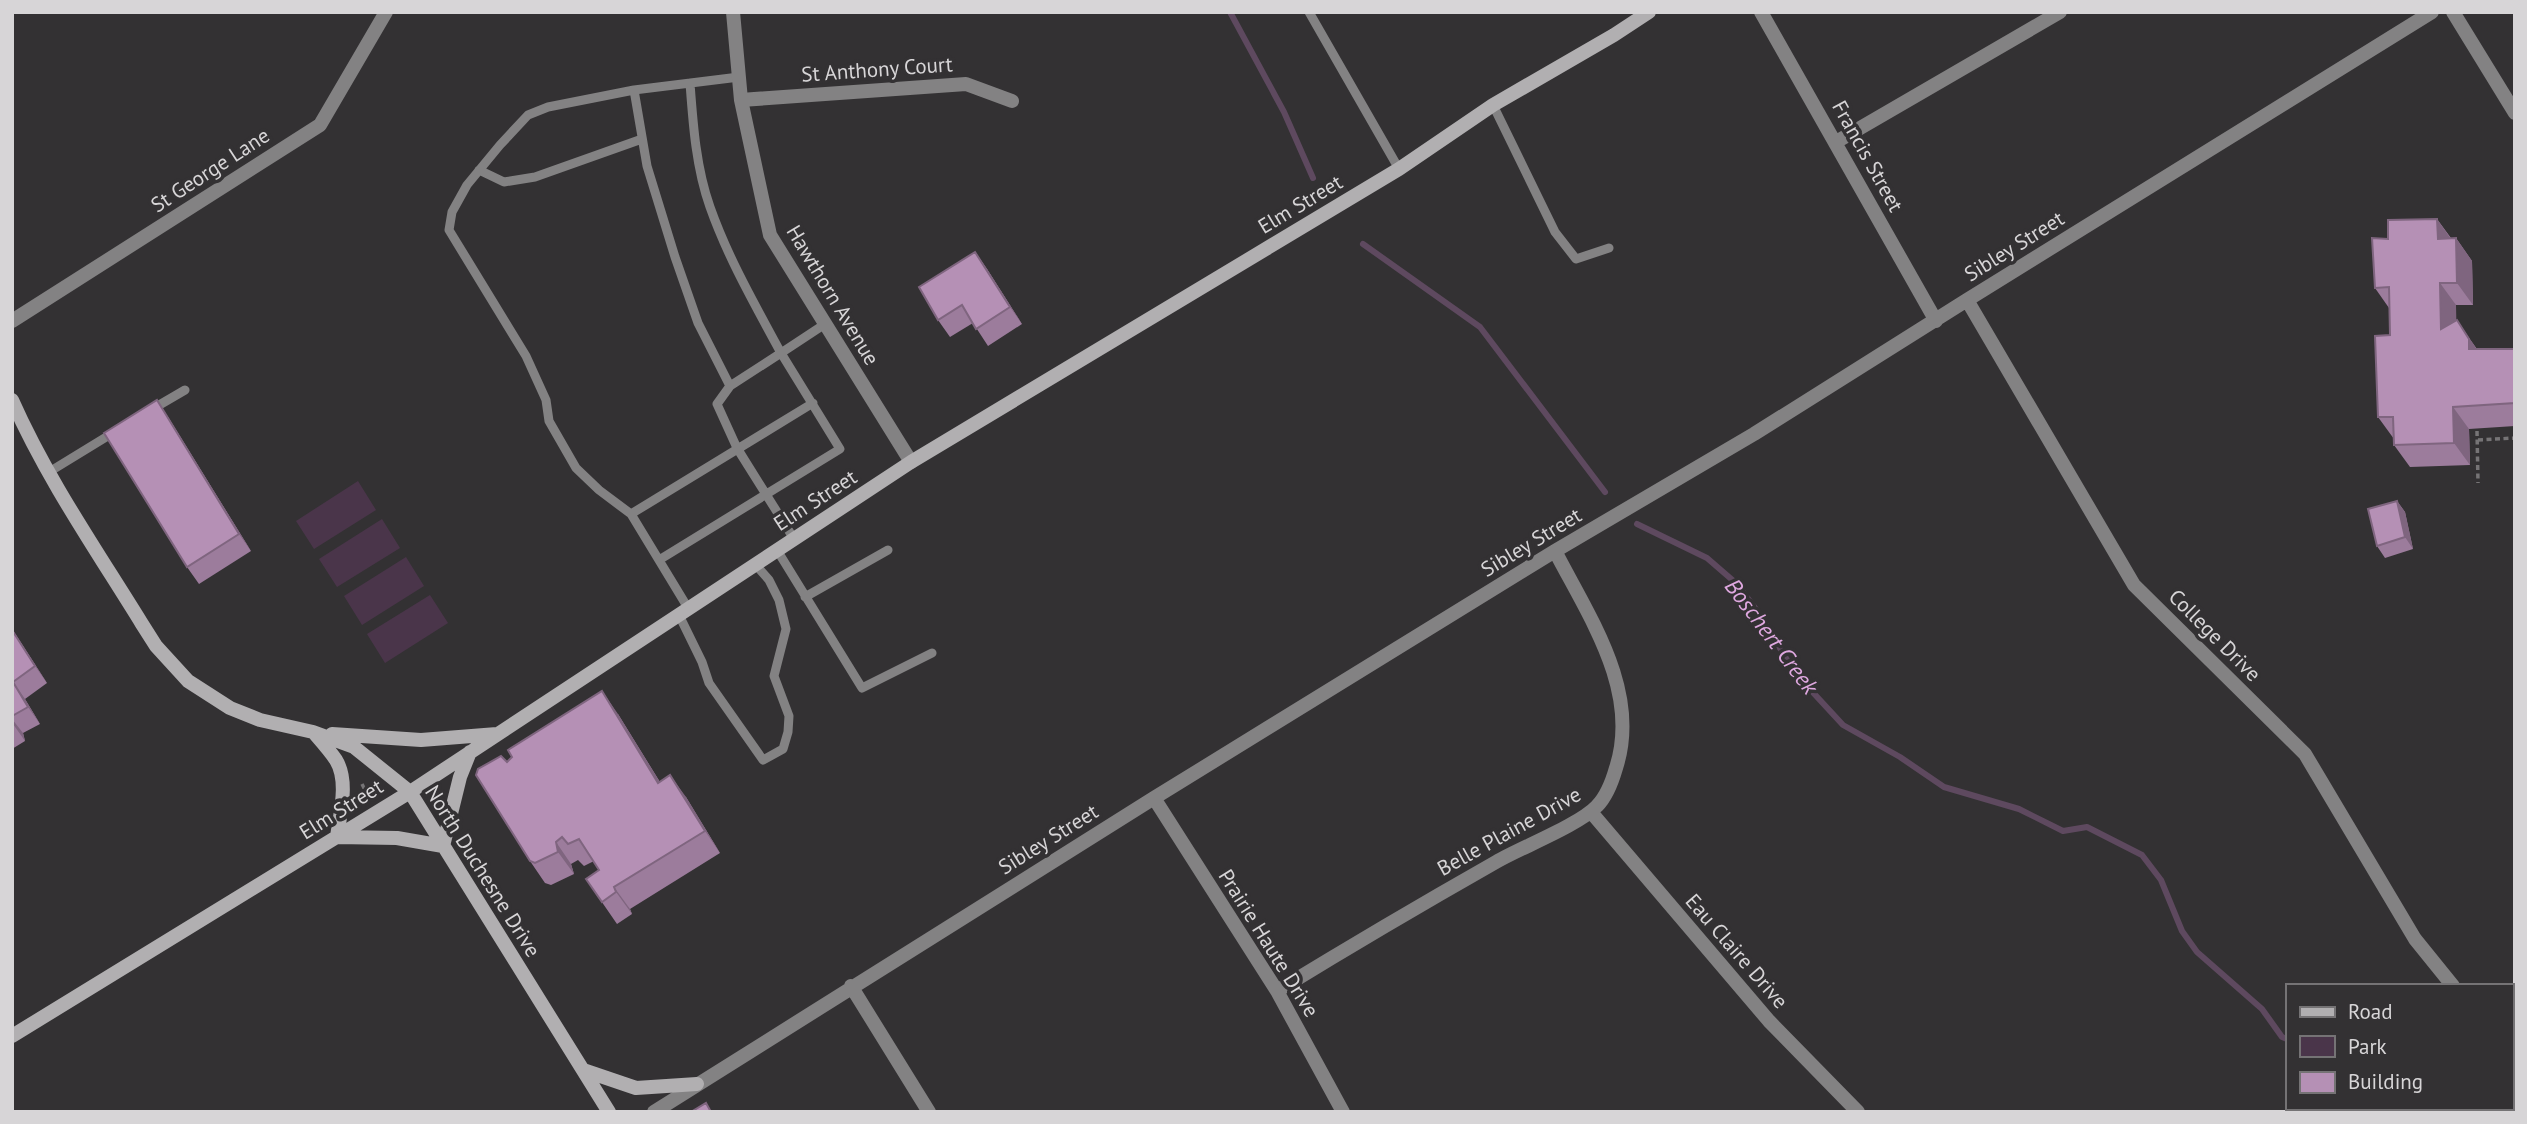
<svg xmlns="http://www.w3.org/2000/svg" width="2527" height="1124" font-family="'PT Sans',sans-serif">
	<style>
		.green { fill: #4a354a }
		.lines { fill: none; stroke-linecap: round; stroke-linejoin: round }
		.stream { stroke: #5e495f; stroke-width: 6 }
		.path { stroke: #767476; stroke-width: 3.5; stroke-dasharray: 5 3.5; stroke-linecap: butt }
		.lane { stroke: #838283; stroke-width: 9 }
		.street { stroke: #838283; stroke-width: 14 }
		.secondary { stroke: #b1afb1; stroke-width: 14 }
		.wall { fill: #9c7c9c }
		.shaded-wall { fill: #7f657f }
		.building { fill: #b590b5; stroke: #7f657f; stroke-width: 2 }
		.labels { text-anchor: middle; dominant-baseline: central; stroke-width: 7; stroke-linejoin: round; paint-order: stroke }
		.street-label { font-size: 21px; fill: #d7d5d7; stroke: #333133 }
		.water-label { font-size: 23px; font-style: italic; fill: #dfa8e0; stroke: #333133 }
	</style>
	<rect width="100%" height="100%" fill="#333133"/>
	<!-- green -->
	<path class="green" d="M358,481L376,510L314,549L296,521Z
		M382,519L400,548L337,587L319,559Z
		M406,557L424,586L362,625L344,596Z
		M430,595L448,623L385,663L367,634Z"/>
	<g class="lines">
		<!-- stream -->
		<path class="stream" d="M1230,12L1284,112L1313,178
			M1363,244L1480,327L1605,492
			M1637,524L1707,558L1737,584L1758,612L1795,673L1843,725L1900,757L1944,787L2019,809L2063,831L2087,827L2142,855L2161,880L2182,931L2197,952L2262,1009L2282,1037L2287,1039
			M2403,1108L2408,1112"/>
		<!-- path -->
		<path class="path" d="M2477,431L2478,483
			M2478,440L2515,438
			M362,784L366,792"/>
		<!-- lane -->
		<path class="lane" d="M1309,12L1399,169
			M690,83C693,124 696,168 710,207C728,258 755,305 781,353L730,386L717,404L737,448L794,539
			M634,90L647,166L675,257L698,323L730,386
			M1493,105L1555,232L1576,259L1609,248
			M479,170L504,182L535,177L642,139
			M149,411L185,390
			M49,472L116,431
			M631,514L813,403
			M777,550L862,688L932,653
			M659,560L840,449L781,353L825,324
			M805,597L888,550
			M688,608L631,514L599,490L576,468L549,421L546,400L526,356L449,230L452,212L467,185L500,145L528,115L548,107L634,90L739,77
			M679,615L702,662L709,683L763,760L783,749L788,732L789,716L774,676L786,629L779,600L769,580L755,564"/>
		<!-- street -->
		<path class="street" d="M733,12L741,100L770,235L911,462
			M1761,12L1936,321
			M2453,12L2515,113
			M741,100L966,84L1012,101
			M1836,142L2060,12
			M1967,300L2134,585L2305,754L2415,939L2453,986
			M12,321L320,125L386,12
			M1154,798L1277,991L1343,1112
			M1591,812L1769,1021L1858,1112
			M851,986L929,1112
			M1277,991C1349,947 1422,904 1496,862C1522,847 1579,825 1597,806C1607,796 1612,782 1616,768C1641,691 1589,617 1555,551
			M2511,1053L2515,1057
			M654,1112L1154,798L1555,551L1754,434L1967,300L2432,12"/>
		<!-- secondary -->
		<path class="secondary" d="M12,400C47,479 97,551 142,624L156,646L188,681L230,708L260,720L313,732L354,747L410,792L609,1112
			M315,734C322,742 330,751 336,760C349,781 340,814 337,837L397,838L443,846
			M332,734L421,740L497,734
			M443,846L460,777L470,752
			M12,1036L410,792L911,462L1399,169L1493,105L1614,35L1649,12
			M583,1070L636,1088L697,1084"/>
	</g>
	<!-- wall -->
	<path class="wall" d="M2437,219L2451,238H2456L2472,261L2473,305H2456V320L2477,349H2515V426L2469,429L2470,465L2410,467L2394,445V439L2378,417L2390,335L2389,308L2375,288L2388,239Z
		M975,252L987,269L1022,324L988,346L973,323L950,337L938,320Z
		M168,417L251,551L199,584L187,567Z
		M2397,501L2405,512L2413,549L2385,558L2377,546Z
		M12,629L47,683L25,699L40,724L23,733L25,741L12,749Z
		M618,714L660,782L686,797L720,853L630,909L632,914L617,924L586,879L599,870L594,861L584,866L578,860L571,864L574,874L551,885L545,883L530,861L507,762Z"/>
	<!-- shaded-wall -->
	<path class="shaded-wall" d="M2437,219L2453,242L2438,239Z
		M2456,238L2472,261L2473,305L2457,283Z
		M975,252L987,269L1022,324L1010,307Z
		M2440,283L2456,305L2457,351L2441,329Z
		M2457,320L2472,342L2484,361L2469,349Z
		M157,400L168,417L251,551L239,534Z
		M2453,407L2469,429L2470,465L2454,443Z
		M2397,501L2405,512L2413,549L2405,537Z
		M12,629L47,683L35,666L12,630Z
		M13,682L25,699L40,724L28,707Z
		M602,691L618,714L674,805L658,783Z
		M12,719L23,733L25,741L13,724Z
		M670,775L686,797L720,853L705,831Z
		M556,842L571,864L574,874L558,852Z
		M614,887L630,909L632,914L616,892Z"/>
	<!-- building -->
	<path class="building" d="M2437,219L2438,239L2456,238L2457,283H2440L2441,329L2457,320L2469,339V349H2515V403L2453,407L2454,443L2394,445L2393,417H2378L2375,336L2390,335L2389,287L2375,288L2372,238L2388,239V220Z
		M975,252L1010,307L976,329L962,305L938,320L919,287Z
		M157,400L239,534L187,567L104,433Z
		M2397,501L2405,537L2377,546L2368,509Z
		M12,630L35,666L13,682L28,707L12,716Z
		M602,691L658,783L670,775L705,831L614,887L616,892L602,902L586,879L599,870L579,839L568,844L562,837L556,842L558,852L535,863L530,861L476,775L478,769L501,756L507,762L512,757L508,750Z
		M706,1103L711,1112H691Z"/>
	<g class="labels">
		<!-- street labels -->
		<g class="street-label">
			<text transform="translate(877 69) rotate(-4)">St Anthony Court</text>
			<text transform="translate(1868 156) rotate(61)">Francis Street</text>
			<text transform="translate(210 170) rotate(-33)">St George Lane</text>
			<text transform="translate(1300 204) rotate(-31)">Elm Street</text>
			<text transform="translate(2014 246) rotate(-32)">Sibley Street</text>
			<text transform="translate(833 295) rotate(59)">Hawthorn Avenue</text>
			<text transform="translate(815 500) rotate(-33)">Elm Street</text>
			<text transform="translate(1531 542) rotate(-31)">Sibley Street</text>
			<text transform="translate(2215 635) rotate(45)">College Drive</text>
			<text transform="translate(341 809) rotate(-32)">Elm Street</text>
			<text transform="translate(1509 831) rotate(-29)">Belle Plaine Drive</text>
			<text transform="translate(1048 839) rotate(-32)">Sibley Street</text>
			<text transform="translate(483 871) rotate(58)">North Duchesne Drive</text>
			<text transform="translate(1269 943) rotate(58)">Prairie Haute Drive</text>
			<text transform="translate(1737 951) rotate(49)">Eau Claire Drive</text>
		</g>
		<!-- water labels -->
		<g class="water-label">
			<text transform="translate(1772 636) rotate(53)">Boschert Creek</text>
		</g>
	</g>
	<!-- border -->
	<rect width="2527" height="1124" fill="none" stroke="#d7d5d7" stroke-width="28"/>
	<!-- legend -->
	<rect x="2286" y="984" width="228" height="126" fill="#333133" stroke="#757375" stroke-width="2"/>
	<rect x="2300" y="1007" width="35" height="10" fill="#b1afb1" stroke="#757375" stroke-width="2"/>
	<text x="2348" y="1019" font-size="21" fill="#d7d5d7">Road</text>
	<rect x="2300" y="1036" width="35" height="21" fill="#4a354a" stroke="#757375" stroke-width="2"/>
	<text x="2348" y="1054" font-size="21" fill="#d7d5d7">Park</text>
	<rect x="2300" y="1072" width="35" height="21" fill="#b590b5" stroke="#757375" stroke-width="2"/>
	<text x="2348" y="1089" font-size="21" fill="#d7d5d7">Building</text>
</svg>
